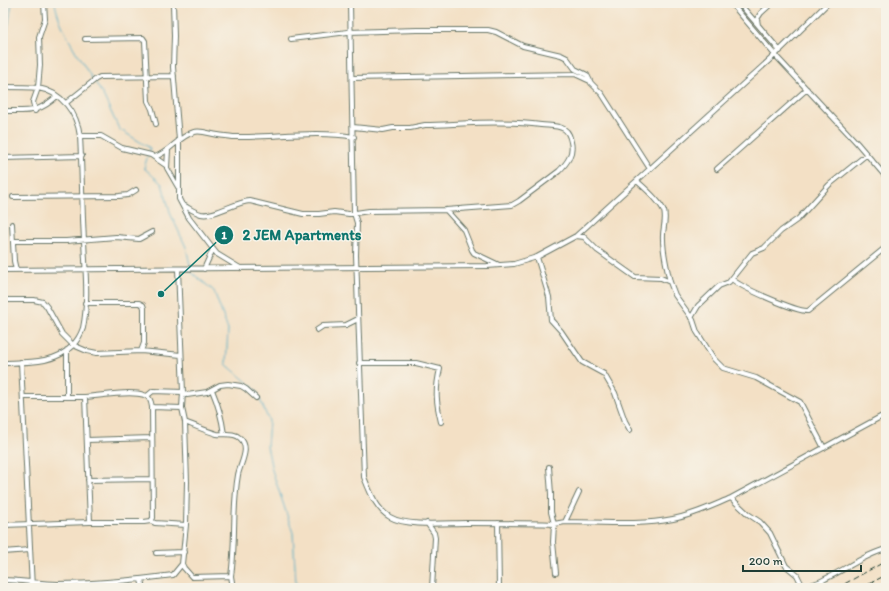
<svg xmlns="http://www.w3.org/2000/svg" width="889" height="591" font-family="Itim,sans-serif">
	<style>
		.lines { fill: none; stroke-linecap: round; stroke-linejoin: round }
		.stream { stroke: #48aac7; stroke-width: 1 }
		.minor-casing { stroke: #697667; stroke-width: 6 }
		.minor { stroke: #fff; stroke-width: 4 }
		.rail { stroke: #1f3d34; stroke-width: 1; stroke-dasharray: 6 3; stroke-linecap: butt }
		.leader { fill: none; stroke: #0f766e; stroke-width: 1.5 }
		.callout-dot { fill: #0f766e; stroke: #f7f3e8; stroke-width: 1.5 }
		.mark-label { font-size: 12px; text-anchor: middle; font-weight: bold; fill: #fff }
		.callout-label { font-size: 15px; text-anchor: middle; font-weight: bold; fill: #0f766e; stroke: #f7f3e8; stroke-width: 3; stroke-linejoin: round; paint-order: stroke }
	</style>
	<rect width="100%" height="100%" fill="#f7f3e8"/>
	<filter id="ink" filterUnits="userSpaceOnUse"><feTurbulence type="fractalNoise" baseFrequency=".025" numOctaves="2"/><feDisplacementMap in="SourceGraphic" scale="8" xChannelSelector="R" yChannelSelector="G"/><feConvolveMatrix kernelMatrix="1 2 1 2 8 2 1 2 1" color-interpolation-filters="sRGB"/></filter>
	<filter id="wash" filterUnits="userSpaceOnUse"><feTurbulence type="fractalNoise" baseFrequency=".012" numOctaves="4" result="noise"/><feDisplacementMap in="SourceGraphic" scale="16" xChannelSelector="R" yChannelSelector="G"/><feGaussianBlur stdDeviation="0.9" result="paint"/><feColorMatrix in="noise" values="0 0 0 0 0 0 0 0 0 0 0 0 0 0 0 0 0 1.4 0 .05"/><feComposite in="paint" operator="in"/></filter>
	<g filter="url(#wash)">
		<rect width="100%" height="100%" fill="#f3e0c5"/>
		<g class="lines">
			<!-- stream -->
			<path class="stream" d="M55,3C59,28 80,58 93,80
				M3,59L12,3
				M95,82L104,97L119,129L150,148L149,152
				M148,155L144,168L162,184L171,215L186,247L190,265
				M191,272L214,291L228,330L226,364L256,390L269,421L267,446L272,470L293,533L296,584L297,588"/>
		</g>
	</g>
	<g filter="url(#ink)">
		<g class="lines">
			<!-- minor casing -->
			<g class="minor-casing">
				<path id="minor" d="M173,3L174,36L173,67L179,140V199L189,218L213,249L217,254L240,268
					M350,3L354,213L357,223L356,255L364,477C370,492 376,509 390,517C407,527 446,523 466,523C495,523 525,523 554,524L565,522C601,522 638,526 673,519C694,515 712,506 731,498L886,414
					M731,3L775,55L857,143L886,177
					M739,3L758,25
					M772,3L761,13L757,19L758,25L780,51
					M85,39L143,38L145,41L148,101L152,109L156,124
					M291,39L348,32L417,30H488L496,32L523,46L561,55L567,58L575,69L587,75L591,83L602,94L650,169
					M352,78L575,74L590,81
					M3,87C14,87 26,87 38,88C62,92 77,113 80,136C82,171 82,205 84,240C85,268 89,299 83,328C81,334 77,341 72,346C55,364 26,362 3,363
					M66,103L96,79L100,77L174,76
					M35,111L33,102L38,88L40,65L39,37L45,19L44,3
					M3,114L6,111C29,111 39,113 57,96
					M80,136H101L122,148L151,155L167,166
					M168,150L167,168L178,187
					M155,157C170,152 179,136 194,132C202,130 210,134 218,135C223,136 228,136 233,137C273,138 314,130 354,137
					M3,158L82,156
					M717,169L807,89
					M637,181C645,188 660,201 664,211C667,220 662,230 663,239C663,254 667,268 670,282
					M13,197L119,196L128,195L136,190
					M183,205C189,208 194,212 201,214C214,217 235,202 250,201L303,214H319L334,212L349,214L369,211L446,210L512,205L519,201L559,171C567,163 574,154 571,142C570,137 569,132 564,129C557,125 549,126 541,125C503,120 463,124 425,125L410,128H393L383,130L353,127
					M446,210L464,230L472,250L474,253L499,265
					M12,224L14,261L16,270
					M576,236L584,237L597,250L635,277L661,278L670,282L675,295L693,320L697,332L714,359L723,368L756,378L800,402L824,448
					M13,241H66L116,237L139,239L152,232
					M537,257L549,297L551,320L561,331L582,362L604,374L615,393L625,421L630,430
					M204,269L213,249
					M3,270L487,266L514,264L537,257L576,236L775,55L828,3
					M732,279C740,287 797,312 808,311L886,247
					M3,300H34L43,302L47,307L62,334L73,345L87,351L97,353L141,351L181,355
					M85,303H139L143,305L144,308V343L141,351
					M691,318L698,306L719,286L729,282L752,253L764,248L781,231L798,219L829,185L866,155
					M317,330L323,326L346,325L358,319
					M21,362L32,588
					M359,363H416L440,369C435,390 436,402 441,422
					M212,390C218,404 222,419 224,434
					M147,396L153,391L183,392L178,269
					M67,397V350
					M85,397L90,522
					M152,407L182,408
					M185,422C195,426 206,431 217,434C224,435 234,432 240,438C251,448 240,464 238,475C232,508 236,543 231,576L233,588
					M87,440L152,438
					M549,467L551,494V512L554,524L553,542L556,573
					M88,480L152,479
					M731,498L748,514L760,522L770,533L786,566L797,575L803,587
					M151,521L155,523L186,525
					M565,522L579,492
					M427,523L434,533L435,538L432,588
					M498,523L499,588
					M3,525L90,522H144L151,521L153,518L152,407C151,401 150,397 144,395C131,390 100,396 85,397C65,397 44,397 24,397
					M3,552L30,550
					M156,553L184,552
					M182,564L184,568L192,577L231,576
					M3,580C21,580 40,584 58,584C97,584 135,580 173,575L182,564L186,525L187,482L185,422L182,408L183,392L187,395L207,392L220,385L228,384L241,386L246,389L256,398
					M141,580L143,588
					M802,588C810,585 818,583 825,579C846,569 864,555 886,549"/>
			</g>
			<!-- minor -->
			<use href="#minor" class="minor"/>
			<!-- rail -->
			<path class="rail" d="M837,588L886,561
				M861,588L886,575"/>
		</g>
	</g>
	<!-- callouts -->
	<path class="leader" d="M161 294L224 235"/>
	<g class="callout-dot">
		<circle cx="161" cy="294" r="4"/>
		<circle cx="224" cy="235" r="10"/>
	</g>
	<g class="mark-label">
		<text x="224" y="239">1</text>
	</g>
	<g class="callout-label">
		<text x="302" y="240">2 JEM Apartments</text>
	</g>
	<!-- margin -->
	<rect width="889" height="591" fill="none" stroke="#f7f3e8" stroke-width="16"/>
	<!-- scale -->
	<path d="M743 565v6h118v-6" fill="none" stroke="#1f3d34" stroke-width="2"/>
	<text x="749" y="565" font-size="12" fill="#1f3d34" stroke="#f7f3e8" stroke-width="3" paint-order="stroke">200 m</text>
</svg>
